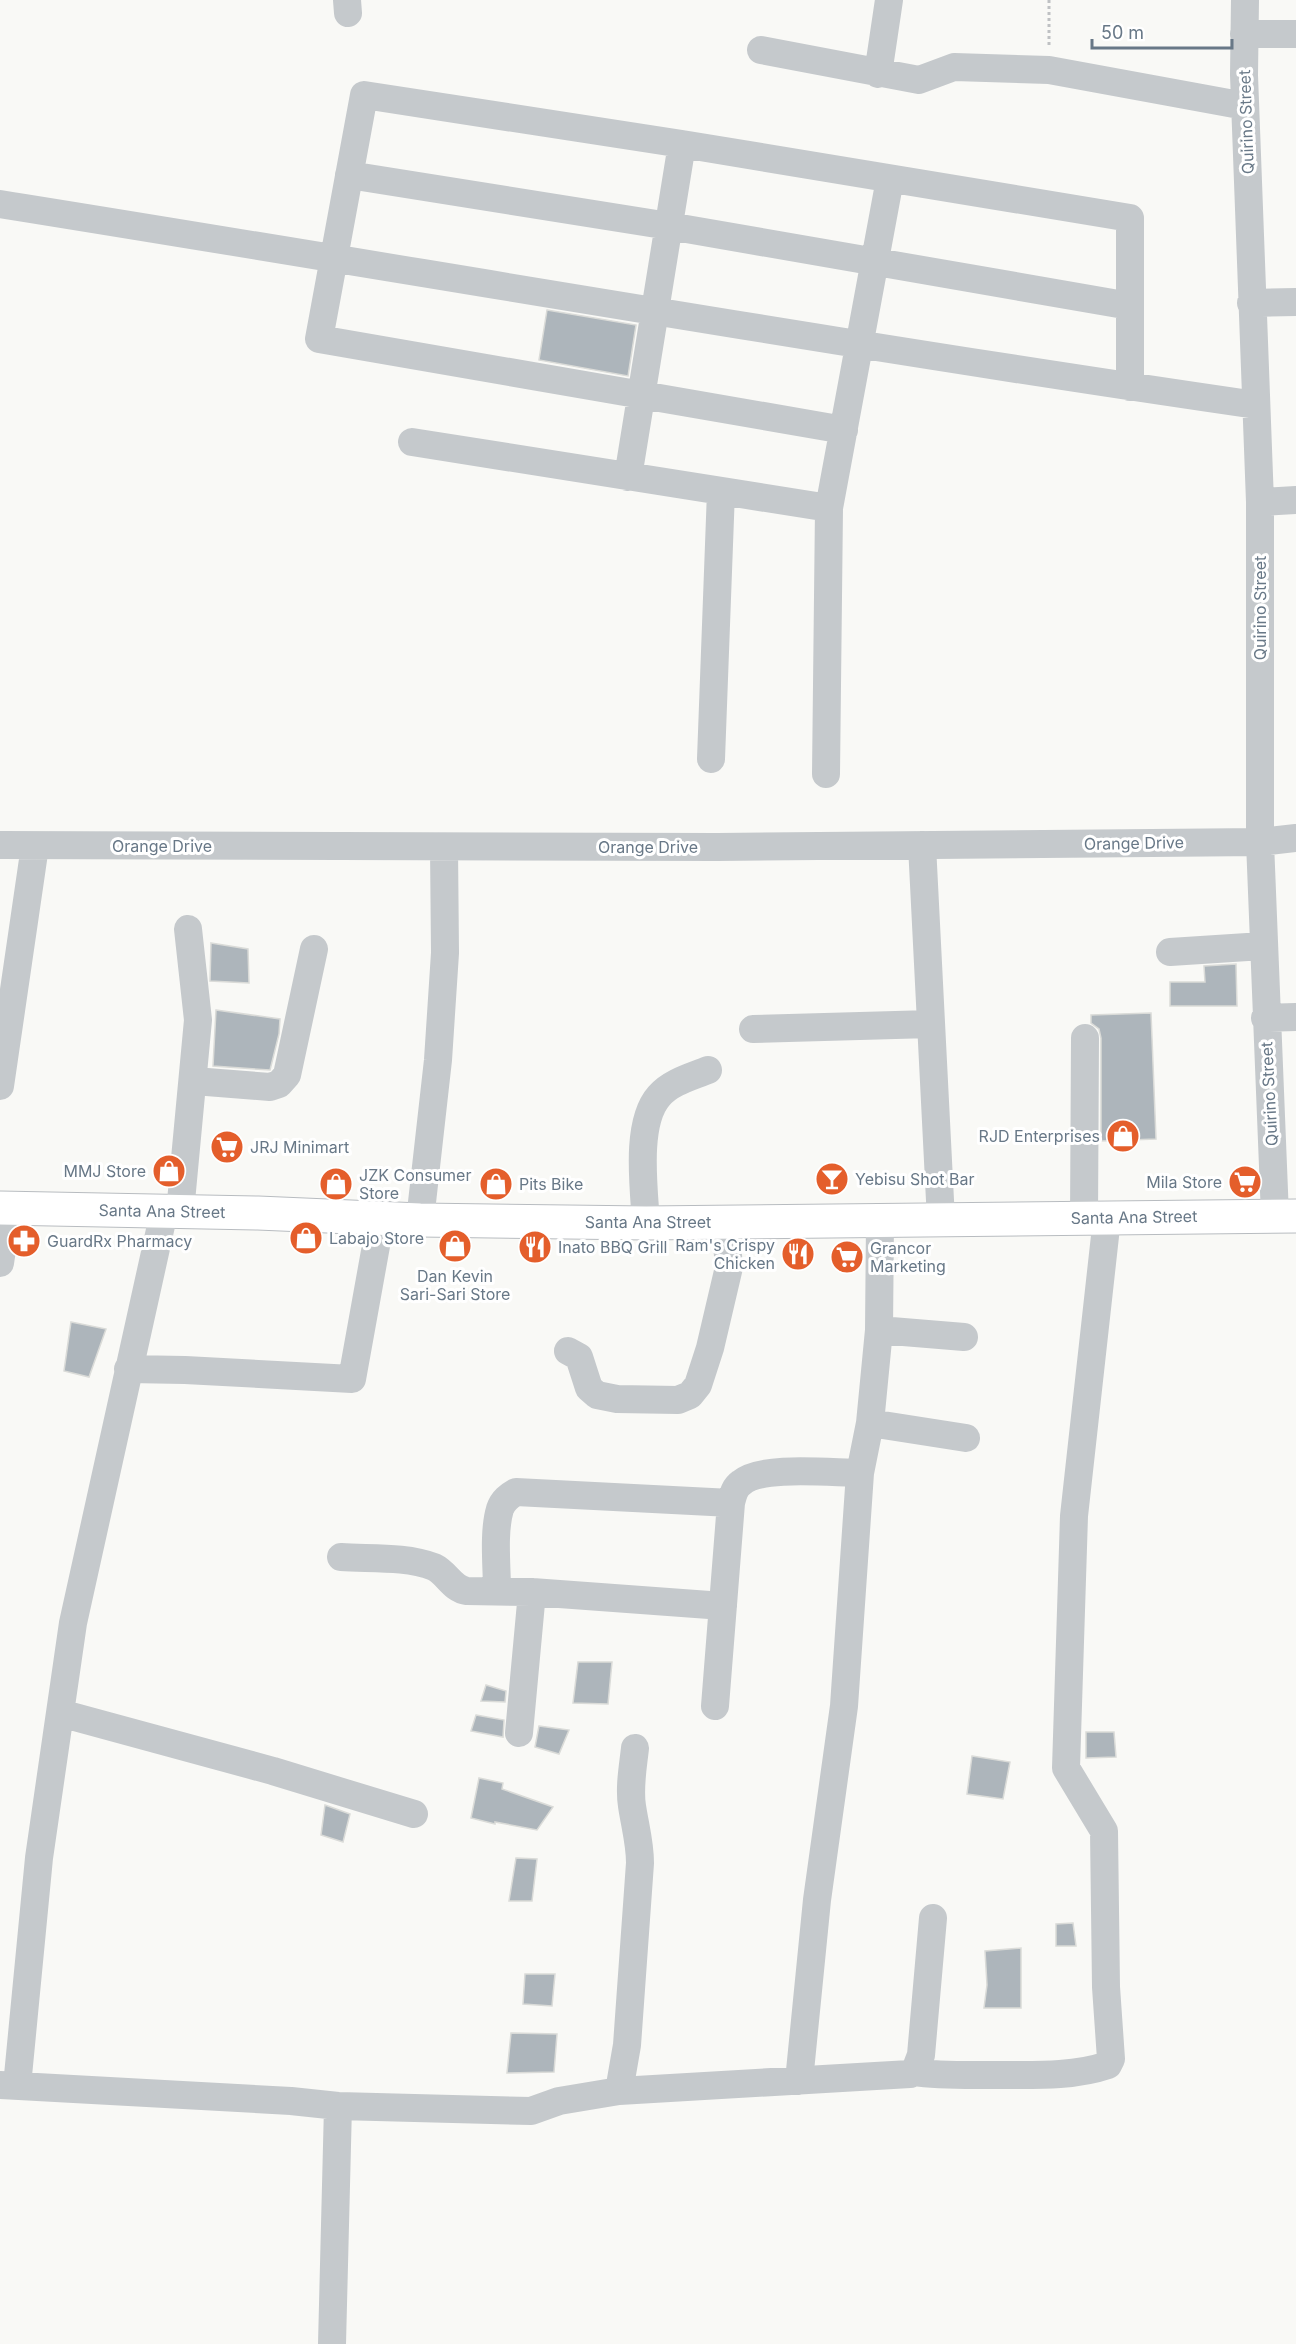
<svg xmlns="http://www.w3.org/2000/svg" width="1296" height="2344" font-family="Inter,sans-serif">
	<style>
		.building { fill: #adb5bb; stroke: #dadbd8; stroke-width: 1.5 }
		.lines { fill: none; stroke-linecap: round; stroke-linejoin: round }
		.major-casing { stroke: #b8bcc0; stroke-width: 35 }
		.path { stroke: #bfc1c3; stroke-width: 3; stroke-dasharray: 3 3; stroke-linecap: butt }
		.minor { stroke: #c5c9cc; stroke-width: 28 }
		.major { stroke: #fff; stroke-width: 33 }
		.labels { text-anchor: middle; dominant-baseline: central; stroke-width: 6; stroke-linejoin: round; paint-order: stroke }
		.street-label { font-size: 16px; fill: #687887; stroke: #fff }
		.poi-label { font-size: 16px; fill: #687887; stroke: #fff; text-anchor: start }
	</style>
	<rect width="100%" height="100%" fill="#f9f9f6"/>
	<!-- building -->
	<path class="building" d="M547,310L636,325L628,376L539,360Z
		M211,943L248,949L249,983L210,981Z
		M1236,964L1237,1006H1170V982H1205L1204,966Z
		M216,1010L280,1019L279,1034L270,1070L213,1066Z
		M1151,1013L1156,1139L1101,1141V1038L1099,1029L1091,1023V1015Z
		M71,1322L106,1329L89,1377L64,1371Z
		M578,1662H612L608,1704L573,1703Z
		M486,1685L506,1691L505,1702L481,1701Z
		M476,1715L504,1720L503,1737L471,1731Z
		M539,1726L569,1730L559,1754L535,1747Z
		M1086,1732H1114L1116,1757L1086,1758Z
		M972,1756L1010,1762L1003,1799L967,1794Z
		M479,1778L503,1783L502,1789L553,1807L537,1830L495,1822V1824L471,1818Z
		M325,1805L350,1814L343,1842L321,1835Z
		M516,1858L537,1859L532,1901H509Z
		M1073,1923L1076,1946H1056V1924Z
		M1021,1948V2008H984L987,1985L985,1951Z
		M525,1974H555L552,2006L523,2004Z
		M511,2033L557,2034L554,2072L507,2073Z"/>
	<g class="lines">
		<!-- major casing -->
		<g class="major-casing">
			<path id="major" d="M0,1208L258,1213L420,1220L646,1223L1296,1216"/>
		</g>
		<!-- path -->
		<path class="path" d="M1049,0V47"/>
		<!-- minor -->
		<path class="minor" d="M347,0L348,13
			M1245,0L1244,75L1260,502V842L1275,1216
			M1244,34H1296
			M761,50L919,80L954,67L1049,70L1245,106
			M878,74L889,0
			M349,175L669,226L1130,306
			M0,204C419,271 836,344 1256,405
			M1251,303L1296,302
			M844,430L319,339L364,95L682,144L1130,218V387
			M412,442L829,508
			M628,477L682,144
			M1260,502L1296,500
			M711,759L721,491
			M826,774L829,508L890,179
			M0,845L717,847L1260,842L1296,838
			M922,845L941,1220
			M1170,952L1263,946
			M1265,1018L1296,1017
			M753,1029L931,1024
			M194,1081L270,1087L279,1084L287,1075L314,949
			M0,1086L35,846
			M180,1212L198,1020L188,929
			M1084,1218L1085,1038
			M420,1220L438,1060L445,953L444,847
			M646,1223C644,1189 635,1123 659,1096C671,1082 691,1077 708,1070
			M0,1263L8,1208
			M879,1330L964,1337
			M568,1351L579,1357L589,1388L597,1395L617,1399L678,1400L690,1395L698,1385L710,1348L729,1267L725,1221
			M128,1369L185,1370L352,1379L381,1218
			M870,1423L966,1438
			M341,1557C370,1559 406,1556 434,1567C447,1573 452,1589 467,1591L532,1592L723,1606
			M497,1591C497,1567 493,1532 500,1509C503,1500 509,1496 516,1492L731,1503
			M715,1706L731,1503C733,1495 734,1488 741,1483C761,1465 832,1473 860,1473
			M60,1713L273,1771L414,1814
			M519,1733L532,1592
			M913,2072C941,2076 968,2075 997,2075C1033,2075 1073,2077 1108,2065L1111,2059L1106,1987L1104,1831L1066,1768L1074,1516L1107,1218
			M799,2081L817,1900L844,1706L860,1473L870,1423L879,1330L880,1221
			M0,2085L291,2101L338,2106L531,2111L559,2101L619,2091L910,2074L916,2068L921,2055L933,1918
			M17,2086L39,1858L73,1623L164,1212
			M619,2091L627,2045L640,1863C640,1843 635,1826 632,1806C629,1787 633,1767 635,1748
			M332,2344L338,2106"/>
		<!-- major -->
		<use href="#major" class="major"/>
	</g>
	<!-- icons -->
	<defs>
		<g id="shop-disc" transform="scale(1.725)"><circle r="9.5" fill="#e45e2b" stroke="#fff"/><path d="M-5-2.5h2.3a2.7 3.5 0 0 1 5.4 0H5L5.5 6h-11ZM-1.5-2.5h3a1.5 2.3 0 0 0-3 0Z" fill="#fff"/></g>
		<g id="supermarket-disc" transform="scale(1.725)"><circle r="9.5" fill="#e45e2b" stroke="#fff"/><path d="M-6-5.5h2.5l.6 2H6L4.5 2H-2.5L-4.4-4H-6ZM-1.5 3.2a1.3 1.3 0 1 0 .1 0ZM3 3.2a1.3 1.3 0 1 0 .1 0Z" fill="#fff"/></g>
		<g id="bar-disc" transform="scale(1.725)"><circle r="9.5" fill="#e45e2b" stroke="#fff"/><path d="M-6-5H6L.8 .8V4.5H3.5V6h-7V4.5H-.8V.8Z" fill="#fff"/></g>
		<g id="pharmacy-disc" transform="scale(1.725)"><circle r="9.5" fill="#e45e2b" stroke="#fff"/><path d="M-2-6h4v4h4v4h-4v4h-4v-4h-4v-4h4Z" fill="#fff"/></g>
		<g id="restaurant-disc" transform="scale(1.725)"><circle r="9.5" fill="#e45e2b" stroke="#fff"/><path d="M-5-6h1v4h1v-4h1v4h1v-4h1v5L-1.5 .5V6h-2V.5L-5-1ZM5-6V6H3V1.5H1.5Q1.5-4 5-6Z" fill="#fff"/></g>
	</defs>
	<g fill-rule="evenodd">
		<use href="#shop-disc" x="1123" y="1136"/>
		<use href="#supermarket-disc" x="227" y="1147"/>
		<use href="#shop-disc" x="169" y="1171"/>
		<use href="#bar-disc" x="832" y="1179"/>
		<use href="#supermarket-disc" x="1245" y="1182"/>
		<use href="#shop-disc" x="336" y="1184"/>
		<use href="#shop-disc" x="496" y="1184"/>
		<use href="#shop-disc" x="306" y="1238"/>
		<use href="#pharmacy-disc" x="24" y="1241"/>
		<use href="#shop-disc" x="455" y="1246"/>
		<use href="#restaurant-disc" x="535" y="1247"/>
		<use href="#restaurant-disc" x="798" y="1254"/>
		<use href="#supermarket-disc" x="847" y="1257"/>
	</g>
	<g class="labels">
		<!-- street labels -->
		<g class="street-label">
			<text transform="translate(1246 122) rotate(-92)">Quirino Street</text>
			<text transform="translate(1260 608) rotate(-90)">Quirino Street</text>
			<text transform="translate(1134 843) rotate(-1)">Orange Drive</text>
			<text x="162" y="846">Orange Drive</text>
			<text x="648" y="847">Orange Drive</text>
			<text transform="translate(1269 1094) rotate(-93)">Quirino Street</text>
			<text transform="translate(162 1211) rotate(1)">Santa Ana Street</text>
			<text transform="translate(1134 1217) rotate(-1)">Santa Ana Street</text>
			<text x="648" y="1222">Santa Ana Street</text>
		</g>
		<!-- poi labels -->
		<g class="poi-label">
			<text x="1100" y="1136" text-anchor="end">RJD Enterprises</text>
			<text x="250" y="1147">JRJ Minimart</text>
			<text x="146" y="1171" text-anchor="end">MMJ Store</text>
			<text x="359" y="1175">JZK Consumer<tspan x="359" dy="18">Store</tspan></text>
			<text x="855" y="1179">Yebisu Shot Bar</text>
			<text x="1222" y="1182" text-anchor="end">Mila Store</text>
			<text x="519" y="1184">Pits Bike</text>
			<text x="329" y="1238">Labajo Store</text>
			<text x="47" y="1241">GuardRx Pharmacy</text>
			<text x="775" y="1245" text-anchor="end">Ram's Crispy<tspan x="775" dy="18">Chicken</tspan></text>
			<text x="558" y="1247">Inato BBQ Grill</text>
			<text x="870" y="1248">Grancor<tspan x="870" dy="18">Marketing</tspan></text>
			<text x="455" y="1276" text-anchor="middle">Dan Kevin<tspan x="455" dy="18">Sari-Sari Store</tspan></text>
		</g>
	</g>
	<!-- scale -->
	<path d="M1092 39v9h140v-9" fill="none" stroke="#687887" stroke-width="3"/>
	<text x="1101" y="39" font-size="18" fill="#687887" stroke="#ffffff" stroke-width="4.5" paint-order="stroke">50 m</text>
</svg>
